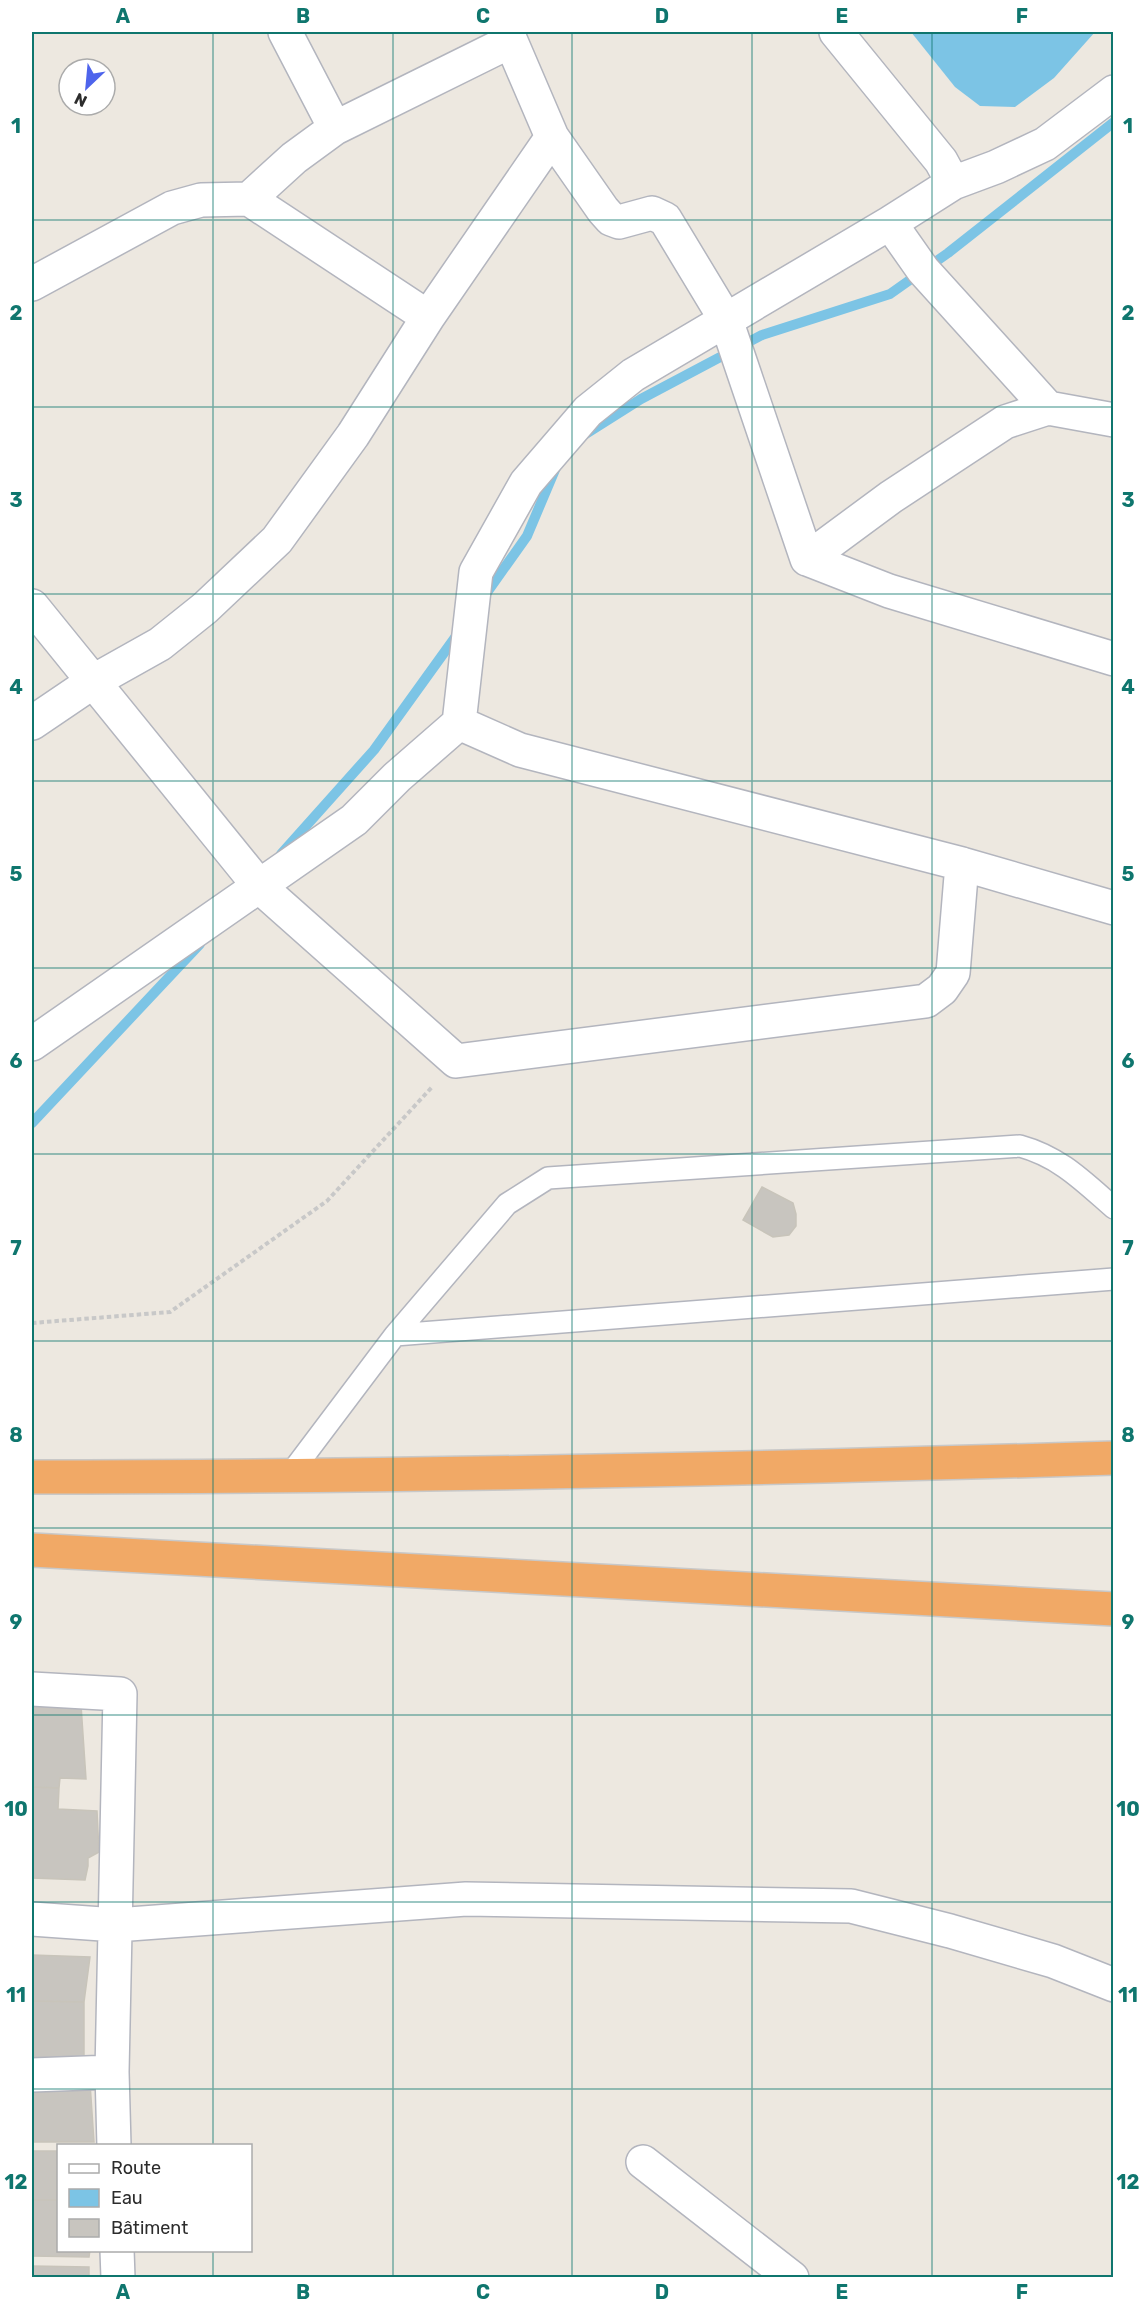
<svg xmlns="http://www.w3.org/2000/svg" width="1145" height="2309" font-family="Rubik,sans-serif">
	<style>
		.water { fill: #7cc4e5 }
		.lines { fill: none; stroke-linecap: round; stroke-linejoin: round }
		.stream { stroke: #7cc4e5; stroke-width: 10 }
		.building { fill: #c8c5bf; stroke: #c8c4ba; stroke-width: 1.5 }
		.lane-casing { stroke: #b3b5be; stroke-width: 24 }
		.street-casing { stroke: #b3b5be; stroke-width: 36 }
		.highway-casing { stroke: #c8c8c8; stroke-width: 36 }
		.path { stroke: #c8c8c8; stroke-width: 4; stroke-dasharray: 4.5 3; stroke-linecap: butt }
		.lane { stroke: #fff; stroke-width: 21 }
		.street { stroke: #fff; stroke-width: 33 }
		.highway { stroke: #f1a966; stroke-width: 33 }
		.grid { fill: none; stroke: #0f766e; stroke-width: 1.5; stroke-opacity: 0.55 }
		.neatline { fill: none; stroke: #0f766e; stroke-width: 2 }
		.grid-label { font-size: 20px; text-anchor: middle; font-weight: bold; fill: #0f766e }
	</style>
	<rect width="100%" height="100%" fill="#ede8e0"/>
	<!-- water -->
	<path class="water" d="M911,32H1095L1054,78L1015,107L980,106L955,87Z"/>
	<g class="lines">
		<!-- stream -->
		<path class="stream" d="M584,435L641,399L762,335L890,294L948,253L1114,122
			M483,598L527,536L557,465
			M281,854L374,750L459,632
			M32,1123L200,944"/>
	</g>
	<!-- building -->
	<path class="building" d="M762,1187L793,1203L796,1214V1226L789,1235L773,1237L743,1220Z
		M32,1704L81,1705L86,1779L60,1778L59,1788L32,1787Z
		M32,1787L59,1788L58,1809L97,1811L99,1852L88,1858V1866L85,1880L32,1878Z
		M32,1955L90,1957L84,2002L32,2001Z
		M32,2001L84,2002V2065L32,2063Z
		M32,2082L90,2083L94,2142H32Z
		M32,2151H58V2200H32Z
		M32,2200H58V2250H90L89,2257L32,2256Z
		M32,2266L89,2267V2278H32Z"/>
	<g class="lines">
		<!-- lane casing -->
		<g class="lane-casing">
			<path id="lane" d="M395,1335L1114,1279
				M288,1477L395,1335L507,1204L548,1178L1020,1146C1060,1157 1083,1181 1114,1208"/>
		</g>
		<!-- street casing -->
		<g class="street-casing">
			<path id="street" d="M285,32L335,128
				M507,32L552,137L603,210L611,219L619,222L652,213L665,219L726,320L807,559L889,591L1114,659
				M836,32L941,161L953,183L996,167L1045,144L1114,92
				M953,183L890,223L923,270L1048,408
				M249,199L428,317
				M32,284L172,208L201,200L249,199L294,158L335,128L511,41
				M807,559L891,497L1005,422L1048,408L1114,420
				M32,606L260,887L456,1061L926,1001L942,989L953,973L962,864
				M32,723L94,681L160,644L205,608L277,540L353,435L428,317L552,137
				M459,723L476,572L526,483L588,411L633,375L890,223
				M32,1044L354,820L397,777L459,723L520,750L962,864L1114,908
				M32,1689L120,1694L112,2072L114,2146
				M32,1919L116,1925L466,1899L851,1906L950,1931L1053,1961L1114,1985
				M32,2075L112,2072
				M643,2162L792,2278
				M117,2250L118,2278"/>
		</g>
		<!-- highway casing -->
		<g class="highway-casing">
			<path id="highway" d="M32,1477C392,1477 753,1469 1114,1458
				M32,1550L1114,1609"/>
		</g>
		<!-- path -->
		<path class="path" d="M32,1323L170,1312L327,1201L433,1086"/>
		<!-- lane -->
		<use href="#lane" class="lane"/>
		<!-- street -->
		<use href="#street" class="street"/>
		<!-- highway -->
		<use href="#highway" class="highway"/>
	</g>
	<!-- grid -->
	<path class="grid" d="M213,32V2146M393,32V2278M572,32V2278M752,32V2278M932,32V2278M32,220H1114M32,407H1114M32,594H1114M32,781H1114M32,968H1114M32,1154H1114M32,1341H1114M32,1528H1114M32,1715H1114M32,1902H1114M32,2089H1114M213,2250V2278"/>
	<!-- border -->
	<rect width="1145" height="2309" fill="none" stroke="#ffffff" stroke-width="66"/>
	<!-- legend -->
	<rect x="57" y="2144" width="195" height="108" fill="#ffffff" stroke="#ababab" stroke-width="1.5"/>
	<rect x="69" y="2164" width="30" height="9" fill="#ffffff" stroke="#ababab" stroke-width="1.5"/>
	<text x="111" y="2174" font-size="18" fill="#2c2c2c">Route</text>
	<rect x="69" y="2189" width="30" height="18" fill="#7cc4e5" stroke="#ababab" stroke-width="1.5"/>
	<text x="111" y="2204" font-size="18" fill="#2c2c2c">Eau</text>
	<rect x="69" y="2219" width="30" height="18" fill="#c8c5bf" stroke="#ababab" stroke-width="1.5"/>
	<text x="111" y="2234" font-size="18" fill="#2c2c2c">Bâtiment</text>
	<!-- north arrow -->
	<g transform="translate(87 87) rotate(206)"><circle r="28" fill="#ffffff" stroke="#ababab" stroke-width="1.5"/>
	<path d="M0-4.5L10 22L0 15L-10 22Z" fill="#4e64ec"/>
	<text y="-9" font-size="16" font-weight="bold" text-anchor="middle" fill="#2c2c2c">N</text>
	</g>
	<rect x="33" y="33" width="1079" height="2243" class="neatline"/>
	<g class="grid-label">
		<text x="123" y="23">A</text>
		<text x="303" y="23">B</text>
		<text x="483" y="23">C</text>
		<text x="662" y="23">D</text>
		<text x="842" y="23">E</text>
		<text x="1022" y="23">F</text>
		<text x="16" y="133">1</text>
		<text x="1128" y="133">1</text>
		<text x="16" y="320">2</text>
		<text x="1128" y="320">2</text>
		<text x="16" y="507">3</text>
		<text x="1128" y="507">3</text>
		<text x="16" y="694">4</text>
		<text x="1128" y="694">4</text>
		<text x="16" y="881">5</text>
		<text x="1128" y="881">5</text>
		<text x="16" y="1068">6</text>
		<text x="1128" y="1068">6</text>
		<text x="16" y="1255">7</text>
		<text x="1128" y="1255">7</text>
		<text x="16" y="1442">8</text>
		<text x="1128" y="1442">8</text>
		<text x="16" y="1629">9</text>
		<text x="1128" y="1629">9</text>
		<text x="16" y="1816">10</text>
		<text x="1128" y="1816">10</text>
		<text x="16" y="2002">11</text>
		<text x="1128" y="2002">11</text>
		<text x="16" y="2189">12</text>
		<text x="1128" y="2189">12</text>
		<text x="123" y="2299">A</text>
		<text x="303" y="2299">B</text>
		<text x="483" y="2299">C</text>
		<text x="662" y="2299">D</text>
		<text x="842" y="2299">E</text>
		<text x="1022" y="2299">F</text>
	</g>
</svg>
